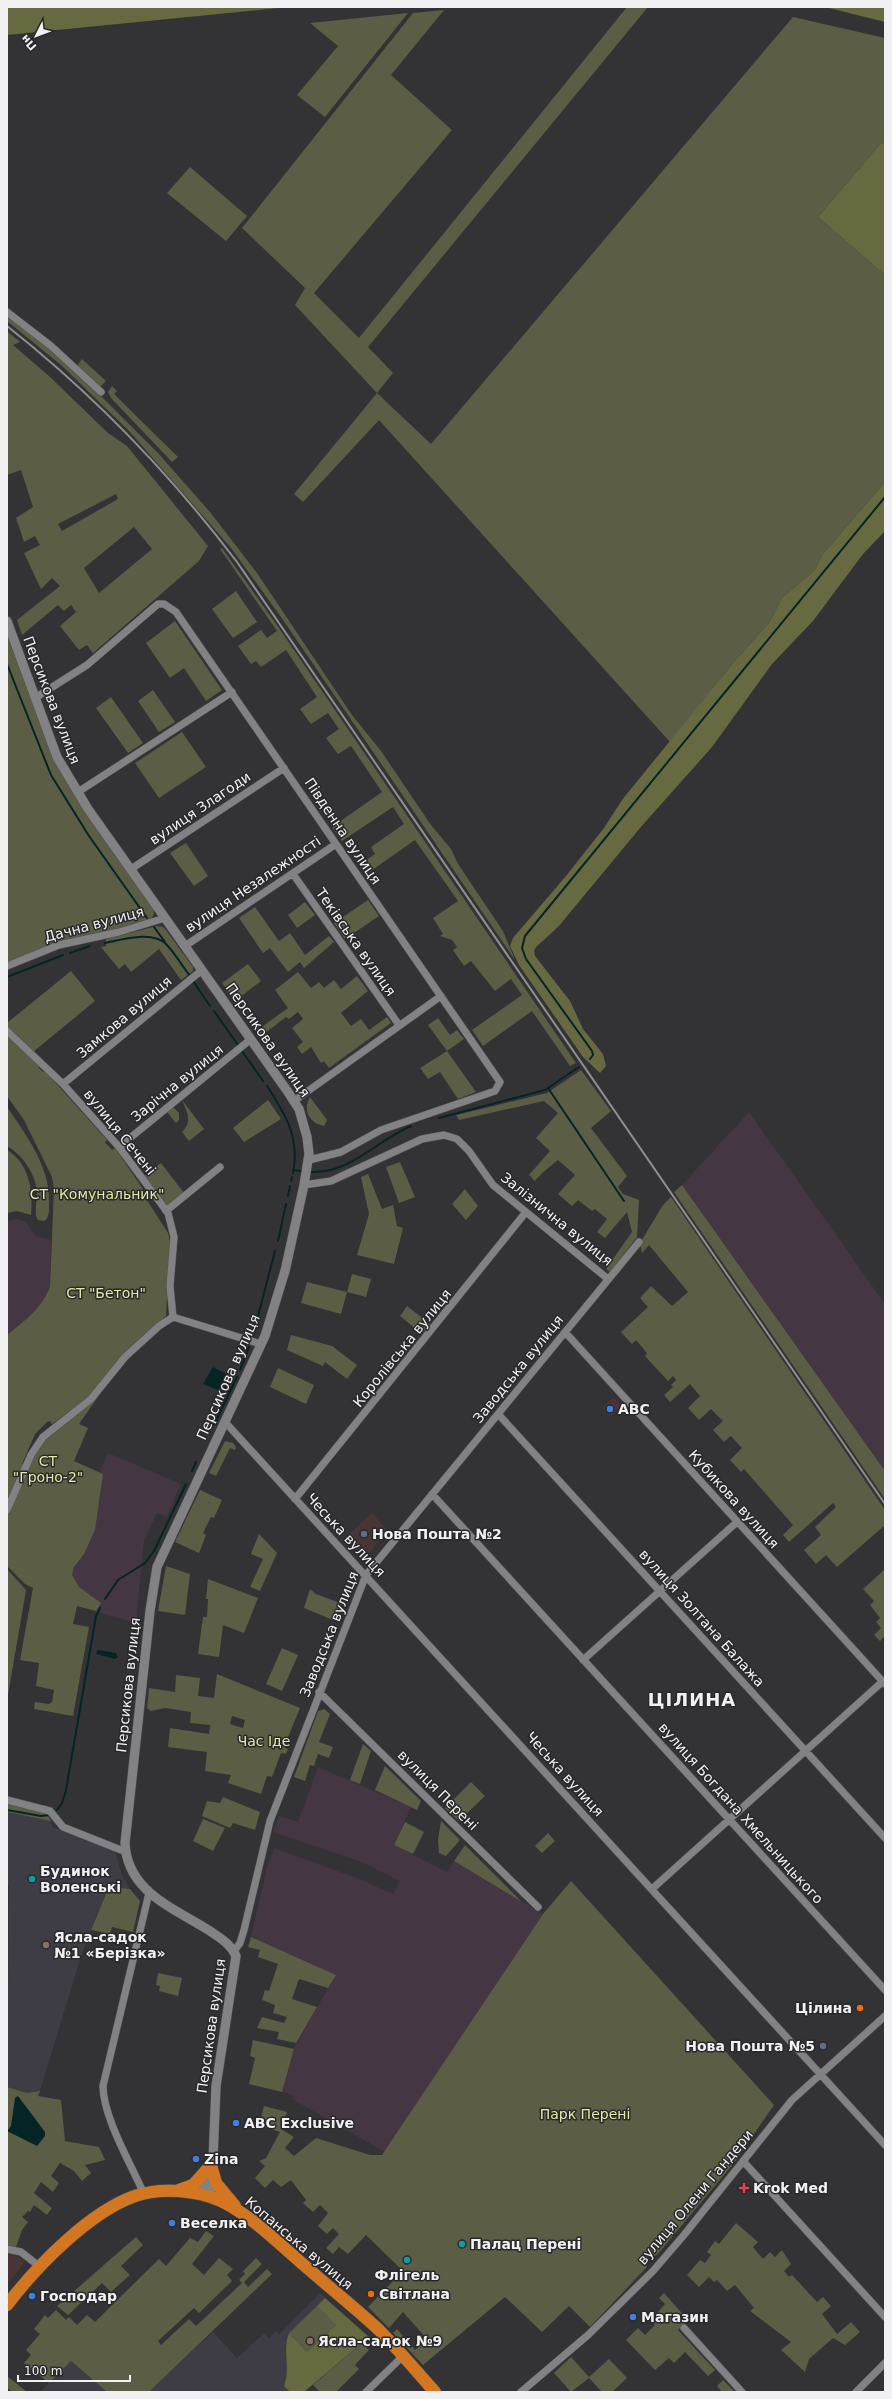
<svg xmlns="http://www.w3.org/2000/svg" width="892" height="2399" font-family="'DejaVu Sans',sans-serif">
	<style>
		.commercial { fill: #4a3536 }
		.industrial { fill: #443643 }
		.built { fill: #3e3c44 }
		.green { fill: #5b5d45; fill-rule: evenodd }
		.forest { fill: #676a41 }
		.water { fill: #042426 }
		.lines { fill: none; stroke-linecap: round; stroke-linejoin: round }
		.stream { stroke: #042426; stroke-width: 2 }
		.street-casing { stroke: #535355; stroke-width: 8 }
		.secondary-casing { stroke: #535355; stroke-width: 10 }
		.highway-casing { stroke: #535355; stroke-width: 13 }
		.street { stroke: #828184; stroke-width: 7 }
		.secondary { stroke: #828184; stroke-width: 9 }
		.highway { stroke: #d37621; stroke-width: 12 }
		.rail { stroke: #8f8f91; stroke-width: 2 }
		.shop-dot { fill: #3f7fe0; stroke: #29292b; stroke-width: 1.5 }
		.service-dot { fill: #5c6f8a; stroke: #29292b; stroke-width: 1.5 }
		.culture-dot { fill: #0f9aa8; stroke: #29292b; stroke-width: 1.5 }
		.education-dot { fill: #8d6e63; stroke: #29292b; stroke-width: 1.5 }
		.food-dot { fill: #e8710a; stroke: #29292b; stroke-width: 1.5 }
		.health-dot { fill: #e0444e; stroke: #29292b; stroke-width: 1.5 }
		.labels { text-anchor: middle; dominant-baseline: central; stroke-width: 3; stroke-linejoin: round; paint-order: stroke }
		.street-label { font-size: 14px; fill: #f1f1f3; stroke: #29292b }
		.park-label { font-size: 14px; fill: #e5eba5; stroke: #29292b }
		.poi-label { font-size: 14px; font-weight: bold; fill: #f1f1f3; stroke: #29292b; text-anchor: start }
		.district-label { font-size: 18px; font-weight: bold; letter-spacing: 1px; fill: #f1f1f3; stroke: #29292b }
	</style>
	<rect width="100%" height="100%" fill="#333335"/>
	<!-- commercial -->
	<path class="commercial" d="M614,1397L622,1406L611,1416L602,1408Z
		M372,1513L387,1530L365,1559L345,1538Z
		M9,2252L25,2261L10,2282L7,2280V2253Z"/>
	<!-- industrial -->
	<path class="industrial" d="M749,1112L885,1304V1471L682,1185Z
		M17,1219L26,1222L36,1236L51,1240L50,1286L40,1307L7,1335V1221Z
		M108,1453L181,1484L167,1516L157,1513L144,1540L136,1623L77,1606L45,1593Z
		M318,1767L411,1807L394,1845L447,1872L454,1861L543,1914L385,2152L292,2099L293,2095L282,2092L296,2043L336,1975L251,1937L266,1871L274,1848L357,1878L393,1894L400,1881L362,1862L273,1832L279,1816L298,1822Z"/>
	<!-- built -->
	<path class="built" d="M7,1812L51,1821L52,1827L115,1851L122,1875L130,1889L140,1901L135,1922L99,1910L82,1953L40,2091L27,2093L7,2087L9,1886H7Z
		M320,2293L369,2337L304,2392H149L213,2332L237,2358L264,2333L269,2338L276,2331L279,2334Z
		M71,2361L107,2392H40Z"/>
	<!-- green -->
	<path class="green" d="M627,7H648L368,347L393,373L377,393L431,444L793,17L885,38V145L882,142L818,217L885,275V482L822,555L815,570L782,598L769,623L734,662L670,742L379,420L303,502L294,494L377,393L295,305L305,288L242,228L413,13L444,10L391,75L452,130L314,293L359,338Z
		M408,13L325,117L297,95L338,46L310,23Z
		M190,167L247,216L226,241L167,193Z
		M7,315L41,340L99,394L158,453L210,512L257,573L352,715L381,751L431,825L451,849L458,864L503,931L515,960L281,617L231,548L130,432L61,365L7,321Z
		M7,331L20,342L13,345L49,376L108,433L127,446L208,546L199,561L93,653L87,645L79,650L60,626L76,612L71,605L64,611L58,605L22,635L17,620L60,586L52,578L41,589L24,553L40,545L35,536L24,542L16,518L33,507L21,470L7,475ZM116,494L118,499L62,531L58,524ZM134,527L152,549L99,593L84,568Z
		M82,359L106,381L100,387L77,366Z
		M112,386L117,391L114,394L178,457L172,462L111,398L108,392Z
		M222,548L279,628L576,1063L570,1066L532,1011L483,1046L472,1030L522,995L511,979L495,991L471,961L464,966L453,950L457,947L452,940L440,936L443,934L433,918L458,901L415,840L365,875L359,865L375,854L371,847L404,824L393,807L342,841L332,827L382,792L351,746L338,754L326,738L339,729L328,713L311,724L300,709L317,697L286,650L261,667L256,661L251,664L238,646L261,630L267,638L277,631L220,549Z
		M236,591L257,622L233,638L212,609Z
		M175,621L222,690L206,701L184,668L170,678L146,643Z
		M7,635L49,746L153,908L154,914L151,919L7,964Z
		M153,690L175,722L159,732L138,701Z
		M111,697L143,743L128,753L96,708Z
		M182,732L206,767L159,798L135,763Z
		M186,843L208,876L194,886L170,853Z
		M368,900L379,916L345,939L334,923Z
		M305,902L315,915L297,928L288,915Z
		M255,907L279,941L290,933L305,955L329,936L334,942L304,968L300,962L288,972L270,948L263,953L239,918Z
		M157,926L163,927L166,930L193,967V971L181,980L159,949L131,972L125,964L119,969L101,947L106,946V939Z
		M248,964L261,981L235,1001L222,983Z
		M71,971L95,1001L33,1052L7,1028V1023Z
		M298,972L311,988L319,982L324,988L334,980L341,989L357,976L368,991L341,1013L351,1026L361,1019L369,1030L387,1017L391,1023L329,1068L324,1061L321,1063L311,1047L302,1054L297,1047L303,1042L292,1028L303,1019L298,1012L289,1019L286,1017L260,1037L256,1031L288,1008L275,990Z
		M438,1018L450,1035L457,1030L464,1039L447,1051L476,1092L458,1099L440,1072L428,1079L420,1068L447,1051L428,1025Z
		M7,1035L40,1066L38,1067L43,1072L45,1071L107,1140L105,1142L112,1150L115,1148L145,1192L143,1194L168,1233L170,1241L166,1316L100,1382L93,1394L52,1424L50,1421L47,1422L35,1434L22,1464L25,1465L7,1504V1335C25,1320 42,1309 50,1286L54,1188L52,1177L24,1120L7,1096Z
		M581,1070L611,1111L591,1128L627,1176L618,1187L623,1194L639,1200L637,1237L610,1272L606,1269L632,1232L627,1212L605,1238L597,1232L607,1219L595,1209L592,1211L578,1200L572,1206L558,1194L575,1175L558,1160C550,1167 542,1172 535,1181L529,1175L550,1151L536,1138L558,1113L544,1101L459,1120L456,1115L547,1093Z
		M310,1097L327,1120L324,1126C310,1123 302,1111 310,1097Z
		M182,1100L204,1129L189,1141L182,1132C193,1121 187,1112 182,1100Z
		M268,1100L281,1119L244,1142L233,1128Z
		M7,1107C27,1136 51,1168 49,1204C49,1210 50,1217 44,1221L38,1220L36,1216C35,1208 37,1201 37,1193C36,1175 23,1155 7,1146Z
		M173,1107L179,1113V1120L176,1123L167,1112Z
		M7,1150C30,1164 33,1191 31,1215L17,1211L7,1213Z
		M400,1162L415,1197L399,1203L386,1167Z
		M161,1163L184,1193L167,1207L144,1176Z
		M368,1174L382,1209L393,1205L397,1226L403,1228L394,1264L357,1255L369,1214L361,1177Z
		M682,1185L885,1471V1499L674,1192Z
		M465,1189L478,1206L466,1220L452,1204Z
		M671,1197L885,1510V1525L837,1567L826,1555L816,1564L804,1550L821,1535L815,1527L836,1507L833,1503L789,1542L783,1535L793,1525L744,1469L741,1472L730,1460L742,1448L731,1436L724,1442L713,1430L723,1421L711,1409L699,1420L688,1408L700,1396L690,1384L670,1402L664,1395L673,1387L671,1385L676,1380L673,1376L668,1381L645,1356L647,1353L636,1340L632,1344L621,1332L648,1307L640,1298L651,1286L672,1306L688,1292L649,1245L642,1253L640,1243L663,1205Z
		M352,1274L371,1279L366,1297L347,1292L341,1314L301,1303L307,1282L347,1292Z
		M407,1306L430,1324L422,1334L400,1316Z
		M291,1335L332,1346L357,1365L347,1379L325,1362L323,1366L287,1350Z
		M278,1368L314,1385L306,1404L270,1387Z
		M100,1394L79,1424L88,1428L74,1461L103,1474L95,1530L84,1554L74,1567L72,1575L79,1587L101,1603L96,1611L77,1606L73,1624L89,1627L73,1716L34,1709L35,1702L49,1704L52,1702L54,1690L36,1686L39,1663L20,1660L33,1588L25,1584L7,1566V1513L40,1443Z
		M225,1441L233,1443L236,1447L235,1450L230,1448L216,1476L209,1473Z
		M200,1490L222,1500L214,1518L211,1517L203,1533L206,1535L199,1553L175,1542Z
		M259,1534L277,1553L260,1591L250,1587L263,1559L251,1554Z
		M166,1566L190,1574L185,1615L158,1611Z
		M7,1569L26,1590L7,1701Z
		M885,1569V1636L880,1641L874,1635L881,1628L876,1622L880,1618L870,1605L874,1601L863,1589Z
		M208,1579L258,1598L244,1633L223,1625L219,1657L198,1654L203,1617H207L208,1599H206Z
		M310,1589L316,1594L340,1603L333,1620L304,1608Z
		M282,1648L298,1655L282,1691L266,1684Z
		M217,1674L300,1708L284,1747L288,1749L286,1754L281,1753L272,1777L267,1776L261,1794L228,1783L231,1775L205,1771L207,1752L168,1747L170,1728L209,1734L210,1725L190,1723L191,1712L165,1708L151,1711L147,1708L149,1688L175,1692L176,1675L200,1678L198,1696L214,1698ZM232,1716L245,1720L243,1728L230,1724Z
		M324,1709L330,1714L319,1742L333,1747L329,1758L318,1754L314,1766L310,1765L305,1781L294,1777L318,1711Z
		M363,1744L371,1751L360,1784L350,1780Z
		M385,1766L421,1801L417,1810L375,1790Z
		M471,1782L485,1796L459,1821L445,1808Z
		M223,1797L260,1812L255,1830L233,1823L230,1828L202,1816L207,1801L220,1803Z
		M7,1803L46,1813L51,1821L7,1812Z
		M203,1819L225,1828L213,1851L193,1841Z
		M441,1821L460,1840L446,1856L439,1853L438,1840Z
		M405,1822L424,1832L413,1854L394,1845Z
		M548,1833L555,1841L542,1853L535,1846Z
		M465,1845L522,1902L454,1861Z
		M571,1881L774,2105L734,2163L657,2255L654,2256L651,2253L645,2260L647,2267L590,2327L569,2306L542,2332L505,2297L423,2365L393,2333L397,2329L415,2350L427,2339L403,2312L389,2328L368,2307L403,2271L366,2235L348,2254L339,2247L333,2254L326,2248L339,2234L333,2228L327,2234L318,2226L328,2213L320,2205L313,2212L303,2203L306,2200L291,2180L281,2187L273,2180L265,2188L255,2178L265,2166L259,2161L266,2158L280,2132L259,2125L264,2106L287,2112L281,2129L294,2137L285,2148L294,2156L316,2138L370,2155H382L543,1914Z
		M109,1887L130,1889L140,1901L133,1932L112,1927L110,1934L91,1930Z
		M251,1937L336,1975L328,1988L299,1979L292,1999L317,2007L296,2043L277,2039L279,2032L257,2028L262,2017L284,2023L287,2017L273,2013L275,2005L262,2000L265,1990L269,1991L278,1964L258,1957L260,1950L248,1947Z
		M158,1973L182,1978L178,1996L159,1991L160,1986L156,1985Z
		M253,2040L294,2049L282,2092L249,2084L255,2058L250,2056Z
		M7,2087L27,2093L40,2091L38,2096L61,2100L65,2141L99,2147L105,2160L85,2165L91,2173L82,2181L74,2171L60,2163L51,2176L59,2183L53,2192L41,2182L34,2193L52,2208L47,2215L34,2205L30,2212L28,2211L22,2217L28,2222L22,2230L16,2247L7,2245Z
		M736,2223L758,2242L753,2247L763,2259L770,2252L775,2257L782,2250L791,2264L784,2271L789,2277L792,2275L817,2302L823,2297L831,2306L822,2314L837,2334L851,2322L860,2332L845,2345L833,2338L809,2359L805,2372L781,2350L791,2342L750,2311L754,2308L735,2285L727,2291L717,2280L714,2282L709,2277L699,2287L687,2275L700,2260L705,2263L711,2255L707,2252L715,2241L719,2244Z
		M206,2231L214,2236L192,2264L204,2275L219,2258L233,2269L227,2275L232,2281L199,2313L194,2308L158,2341L161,2345L189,2319L196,2326L242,2283L239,2280L245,2274L243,2271L256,2258L262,2264L244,2282L248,2287L267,2269L272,2274L149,2392H107L71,2361L49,2383L24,2363L31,2355L26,2350L40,2334L34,2329L45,2315L48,2318L56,2310L66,2320L69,2317L77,2325L87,2315L95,2322L159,2259L166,2266L190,2238L198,2242Z
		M136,2237L143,2245L121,2266L130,2275L111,2292L102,2283L68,2315L57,2306Z
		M664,2293L688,2320L678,2330L715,2370L708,2376L685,2352L674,2363L669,2358L655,2370L626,2340L638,2328L645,2335L655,2325L651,2320L665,2304L659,2298Z
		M317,2306L336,2325L307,2352L289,2333Z
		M362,2343L369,2350L355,2365L359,2369L336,2392H320L313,2385Z
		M571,2357L589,2377L609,2359L627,2378L612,2392H602L589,2378L571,2392L554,2373Z
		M7,2376L27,2392H13L7,2388Z
		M723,2380L735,2392H722L717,2386Z"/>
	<!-- forest -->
	<path class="forest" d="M7,7H289L7,35Z
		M825,7H885V22Z
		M882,142L885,145V275L818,217Z
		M885,482V531L863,554L813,621L772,664L712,747L640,828L558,927L536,947L534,951L535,956L570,1001L583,1029L603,1054L606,1066L600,1073L583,1057L519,965L510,946L513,938L566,876L604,828L622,800L734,662L769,623L782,598L815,570L822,555Z
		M325,2298L369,2337L304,2392H290L284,2386C291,2368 282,2351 289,2333L307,2352L336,2325L317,2306Z"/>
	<!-- water -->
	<path class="water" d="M213,1367L228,1375L227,1387L223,1392L203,1384Z
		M98,1650L116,1653L118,1657L115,1659L96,1654Z
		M18,2096L45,2132V2136L37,2146L7,2131L11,2126L15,2098Z"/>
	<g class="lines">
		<!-- stream -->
		<path class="stream" d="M7,664L51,775L89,836L147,918
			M154,927L165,942
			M105,943C121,940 152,930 166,944C175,953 182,966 190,976
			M70,953L90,946
			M7,977L63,955
			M193,981L210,1006
			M214,1011L238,1045
			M242,1051L263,1081
			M590,1059L593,1055L592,1051L526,959L522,948L525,936L885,497
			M267,1086C286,1115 300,1138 293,1173
			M548,1088L624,1201
			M439,1118L545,1090L579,1067
			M294,1170L301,1171
			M311,1172C350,1174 377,1140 411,1126
			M291,1181L292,1177
			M288,1196L290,1186
			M278,1241L286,1204
			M253,1335L275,1251
			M240,1370L249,1347
			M214,1425L237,1377
			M192,1471L196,1462
			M105,1599L118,1580L145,1563L154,1551L186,1484
			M7,1810L41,1816L50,1815
			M57,1810L62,1803L66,1790L96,1616L100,1608"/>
		<!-- street casing -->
		<g class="street-casing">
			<path id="street" d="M7,312L51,346L101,392
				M35,698L87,665L158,604H164L176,612L500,1082L495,1091L381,1130L341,1152L309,1160
				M78,792L232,692
				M131,869L284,768
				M293,874L399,1025
				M185,946L336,844
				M7,966L59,945L119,932L165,918
				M7,1031L63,1084L119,1147L168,1213L174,1237L170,1286L173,1317
				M63,1084L202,970
				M294,1101L441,996
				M119,1147L251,1039
				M304,1185L331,1181L422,1139L444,1135L457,1139L469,1151L493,1185L608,1279
				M166,1211L220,1167
				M173,1317L261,1344
				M565,1332L885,1684
				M499,1415L885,1838
				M225,1422L885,2145
				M432,1494L885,1990
				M295,1499L526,1212
				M7,1510L31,1455L43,1437L91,1399L125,1357L159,1326L173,1317
				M583,1660L737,1522
				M319,1692L538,1907
				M7,1800L50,1811L63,1827L126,1852
				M652,1889L882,1682
				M234,1951L240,1943L244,1930L270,1821L366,1575L639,1242
				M743,2161L885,2317
				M144,2194C131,2164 103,2117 103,2086L149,1893
				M7,2249L21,2252L39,2266
				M684,2328L742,2392
				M366,2392L403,2356
				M521,2392L588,2335L653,2271L684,2235L792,2100L885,2016
				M856,2392L885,2363"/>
		</g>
		<!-- secondary casing -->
		<g class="secondary-casing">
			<path id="secondary" d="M7,621L57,757L88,809L288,1092L299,1109L307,1137L309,1154L304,1185L285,1271L265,1336L157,1567L150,1611L125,1843C127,1892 174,1908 210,1931C220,1938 231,1944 236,1956L216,2086L212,2185L209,2194L205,2196L203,2183L208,2172"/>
		</g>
		<!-- highway casing -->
		<g class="highway-casing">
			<path id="highway" d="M211,2165L216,2183L235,2206
				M179,2190L193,2185L211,2165
				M7,2305C36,2267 89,2212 135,2196C161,2187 196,2190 221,2201C252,2216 278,2243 305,2266C329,2287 354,2307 378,2329C398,2349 416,2371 435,2392"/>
		</g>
		<!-- street -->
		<use href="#street" class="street"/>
		<!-- secondary -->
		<use href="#secondary" class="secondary"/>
		<!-- highway -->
		<use href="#highway" class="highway"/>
		<!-- rail -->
		<path class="rail" d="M7,326C93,394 171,475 237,562L885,1504"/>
	</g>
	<!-- markers -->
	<g class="shop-dot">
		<circle cx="610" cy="1409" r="4"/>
		<circle cx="236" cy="2123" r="4"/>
		<circle cx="196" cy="2159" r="4"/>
		<circle cx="172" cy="2223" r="4"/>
		<circle cx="32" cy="2296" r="4"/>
		<circle cx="633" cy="2317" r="4"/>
	</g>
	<g class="service-dot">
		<circle cx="364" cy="1534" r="4"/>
		<circle cx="823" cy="2046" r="4"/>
	</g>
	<g class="culture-dot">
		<circle cx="32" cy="1879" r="4"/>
		<circle cx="462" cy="2244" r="4"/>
		<circle cx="407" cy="2260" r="4"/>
	</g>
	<g class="education-dot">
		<circle cx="46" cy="1945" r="4"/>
		<circle cx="310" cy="2341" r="4"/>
	</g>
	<g class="food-dot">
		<circle cx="860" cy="2008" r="4"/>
		<circle cx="371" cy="2294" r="4"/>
	</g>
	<path class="health-dot" d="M742 2182h4v4h4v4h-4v4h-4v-4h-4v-4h4z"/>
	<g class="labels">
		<!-- street labels -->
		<g class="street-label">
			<text transform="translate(52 700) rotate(69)">Персикова вулиця</text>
			<text transform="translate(200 808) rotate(-34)">вулиця Злагоди</text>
			<text transform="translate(343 831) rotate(56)">Південна вулиця</text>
			<text transform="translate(253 884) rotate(-34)">вулиця Незалежності</text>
			<text transform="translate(94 924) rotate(-15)">Дачна вулиця</text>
			<text transform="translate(356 942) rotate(55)">Теківська вулиця</text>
			<text transform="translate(124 1017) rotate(-40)">Замкова вулиця</text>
			<text transform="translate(268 1040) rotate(55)">Персикова вулиця</text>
			<text transform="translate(177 1083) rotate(-39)">Зарічна вулиця</text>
			<text transform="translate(120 1132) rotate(51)">вулиця Сечені</text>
			<text transform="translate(557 1219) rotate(39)">Залізнична вулиця</text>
			<text transform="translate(402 1348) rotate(-51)">Королівська вулиця</text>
			<text transform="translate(518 1369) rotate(-51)">Заводська вулиця</text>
			<text transform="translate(228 1377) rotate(-66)">Персикова вулиця</text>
			<text transform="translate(734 1499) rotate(48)">Кубикова вулиця</text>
			<text transform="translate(346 1535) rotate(47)">Чеська вулиця</text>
			<text transform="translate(702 1618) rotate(48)">вулиця Золтана Балажа</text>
			<text transform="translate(329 1634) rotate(-68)">Заводська вулиця</text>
			<text transform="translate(128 1685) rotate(-84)">Персикова вулиця</text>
			<text transform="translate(565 1774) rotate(48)">Чеська вулиця</text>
			<text transform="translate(438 1790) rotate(45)">вулиця Перені</text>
			<text transform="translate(741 1813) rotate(48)">вулиця Богдана Хмельницького</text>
			<text transform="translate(211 2026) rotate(-82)">Персикова вулиця</text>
			<text transform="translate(695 2197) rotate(-50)">вулиця Олени Гандери</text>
			<text transform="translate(299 2243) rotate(40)">Копанська вулиця</text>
		</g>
		<!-- park labels -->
		<g class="park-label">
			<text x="97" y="1194">СТ "Комунальник"</text>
			<text x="106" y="1293">СТ "Бетон"</text>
			<text x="48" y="1461">СТ<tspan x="48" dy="16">"Гроно-2"</tspan></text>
			<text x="264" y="1741">Час Іде</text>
			<text x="585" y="2114">Парк Перені</text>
		</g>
		<!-- poi labels -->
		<g class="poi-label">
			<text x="618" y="1409">ABC</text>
			<text x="372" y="1534">Нова Пошта №2</text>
			<text x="40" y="1871">Будинок<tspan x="40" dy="16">Воленські</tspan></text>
			<text x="54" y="1937">Ясла-садок<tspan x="54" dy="16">№1 «Берізка»</tspan></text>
			<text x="852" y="2008" text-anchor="end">Цілина</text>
			<text x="815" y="2046" text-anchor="end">Нова Пошта №5</text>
			<text x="244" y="2123">ABC Exclusive</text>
			<text x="204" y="2159">Zina</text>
			<text x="753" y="2188">Krok Med</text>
			<text x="180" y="2223">Веселка</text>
			<text x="470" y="2244">Палац Перені</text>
			<text x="407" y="2275" text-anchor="middle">Флігель</text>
			<text x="379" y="2294">Світлана</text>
			<text x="40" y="2296">Господар</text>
			<text x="641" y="2317">Магазин</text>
			<text x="318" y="2341">Ясла-садок №9</text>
		</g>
		<!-- district labels -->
		<g class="district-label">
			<text x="692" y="1699">ЦІЛИНА</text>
		</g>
	</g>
	<!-- border -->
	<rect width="892" height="2399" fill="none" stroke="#f1f1f3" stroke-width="16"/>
	<!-- north arrow -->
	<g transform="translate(36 36) rotate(228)" stroke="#29292b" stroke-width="3" paint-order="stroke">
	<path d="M0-3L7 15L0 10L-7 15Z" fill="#f1f1f3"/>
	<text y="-6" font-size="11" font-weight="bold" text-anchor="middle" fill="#f1f1f3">Пн</text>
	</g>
	<!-- scale -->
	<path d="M18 2375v6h112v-6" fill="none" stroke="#f1f1f3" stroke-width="2"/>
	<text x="24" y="2375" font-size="12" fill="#f1f1f3" stroke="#29292b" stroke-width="3" paint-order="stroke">100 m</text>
</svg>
